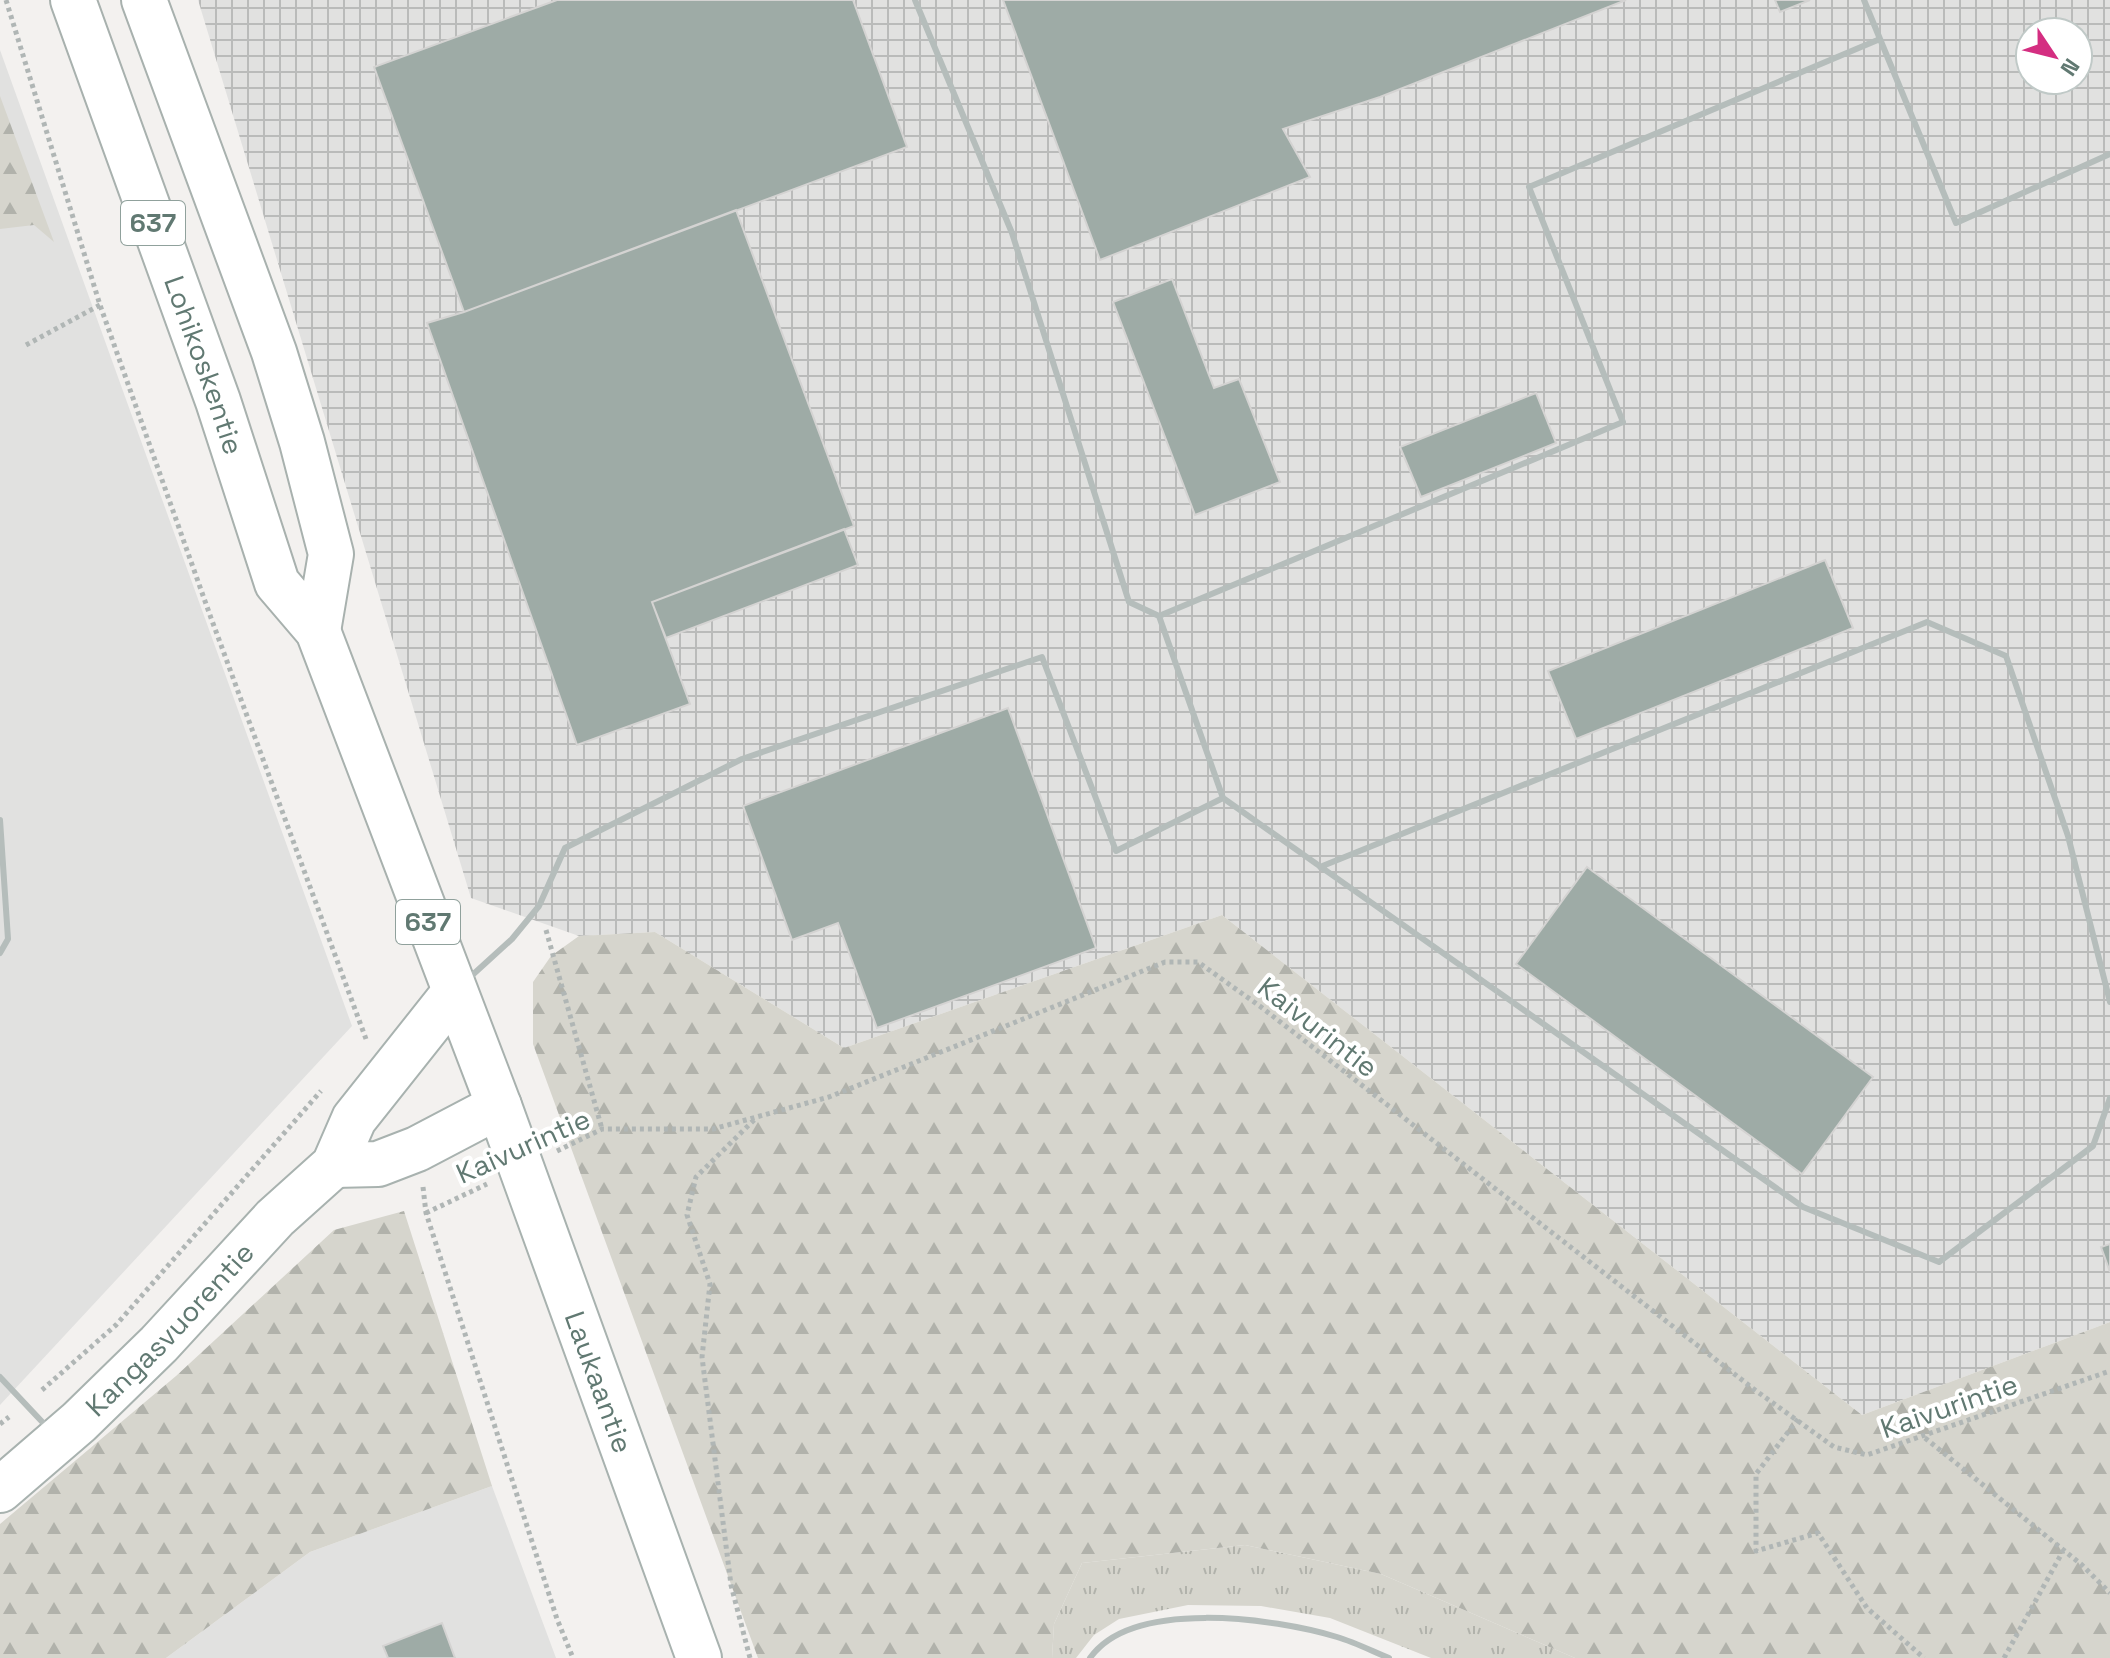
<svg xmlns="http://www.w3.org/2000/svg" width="2110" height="1658" font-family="'Space Grotesk',sans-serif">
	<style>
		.built { fill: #e1e1e0 }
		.industrial { fill: url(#industrial-grid); fill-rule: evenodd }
		.grass { fill: url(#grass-tufts) }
		.forest { fill: url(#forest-firs) }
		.building { fill: #9eaba6; stroke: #d4d3d2; stroke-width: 2 }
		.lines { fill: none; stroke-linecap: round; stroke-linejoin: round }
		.secondary-casing { stroke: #a8b2af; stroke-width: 48 }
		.primary-casing { stroke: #a8b1ae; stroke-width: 48 }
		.path { stroke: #b0b6b5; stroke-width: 5; stroke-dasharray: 4 4; stroke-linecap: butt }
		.lane { stroke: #b5bdbb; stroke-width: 6 }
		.secondary { stroke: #fff; stroke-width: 44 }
		.primary { stroke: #fff; stroke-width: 44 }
		.labels { text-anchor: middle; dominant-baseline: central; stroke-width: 8; stroke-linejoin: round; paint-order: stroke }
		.shield { fill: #fff; stroke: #90a19c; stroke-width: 2 }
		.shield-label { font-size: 26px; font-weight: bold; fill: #617972 }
		.street-label { font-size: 28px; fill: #617972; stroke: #fff }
	</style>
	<defs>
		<pattern id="industrial-grid" width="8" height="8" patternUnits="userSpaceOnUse" patternTransform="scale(2)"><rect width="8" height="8" fill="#e1e1e0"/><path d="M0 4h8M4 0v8" fill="none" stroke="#babbba"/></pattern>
		<pattern id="grass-tufts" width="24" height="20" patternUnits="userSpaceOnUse" patternTransform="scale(2)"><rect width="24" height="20" fill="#d6d5cd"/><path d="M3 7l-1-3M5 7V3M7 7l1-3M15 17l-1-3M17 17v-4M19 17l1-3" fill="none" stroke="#b1b2ab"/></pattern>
		<pattern id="forest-firs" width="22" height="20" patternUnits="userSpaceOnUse" patternTransform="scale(2)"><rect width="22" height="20" fill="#d6d5cd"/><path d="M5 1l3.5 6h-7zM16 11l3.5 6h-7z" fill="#b1b2ab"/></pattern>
	</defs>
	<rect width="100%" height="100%" fill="#f3f1ef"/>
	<!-- built -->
	<path class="built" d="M0,50L352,1026L0,1405Z
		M492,1486L556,1658H166L310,1552Z"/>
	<!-- industrial -->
	<path class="industrial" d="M198,0H2110V1322L1862,1415L1222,915L844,1048L655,932L579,936L471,898ZM2030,32H2078V80H2030Z"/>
	<!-- grass -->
	<path class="grass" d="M1245,1545L1381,1574L1575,1658H1431L1330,1618L1261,1606L1188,1605L1119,1619L1094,1635L1076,1658H1052L1054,1624L1082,1563Z"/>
	<!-- forest -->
	<path class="forest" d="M0,96L54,242L34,225L0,229Z
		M1222,915L1862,1415L2110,1322V1658H1575L1381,1574L1245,1545L1082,1563L1054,1624L1052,1658H758L533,1044V982L551,956L579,936L655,932L844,1048Z
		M404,1211L492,1486L310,1552L166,1658H0V1524L176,1376L334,1230Z"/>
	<!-- building -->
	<path class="building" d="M557,0H853L907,147L464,312L374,67Z
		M1003,0H1626L1380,97L1283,129L1310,177L1100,260Z
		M1775,0H1810L1780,12Z
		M736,210L854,526L652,602L690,704L577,745L427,323L464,312Z
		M1172,279L1214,388L1239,379L1280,482L1195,515L1113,302Z
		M1536,393L1556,443L1421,497L1400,447Z
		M844,529L858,565L666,638L652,602Z
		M1825,560L1853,628L1576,739L1548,671Z
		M1008,708L1096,948L877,1028L838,923L792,940L743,806Z
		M1587,867L1873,1077L1802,1174L1516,964Z
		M2110,1244V1272L2101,1247Z
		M442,1623L455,1658H388L383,1646Z"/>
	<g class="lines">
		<!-- secondary casing -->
		<g class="secondary-casing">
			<g id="secondary">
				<path id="s1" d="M334,1165L378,1164L417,1149L499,1106L699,1658"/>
				<path id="s2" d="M0,1490L79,1422L159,1344L275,1218L334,1165L354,1119L454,993"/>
			</g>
		</g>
		<!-- primary casing -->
		<g class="primary-casing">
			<g id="primary">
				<path id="s3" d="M73,0L218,401L277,583L318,631L499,1106"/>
				<path d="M144,0L274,352L302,442L331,554L318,631"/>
			</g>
		</g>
		<!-- path -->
		<path class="path" d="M6,0L100,305L211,618L366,1039
			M26,345L100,305
			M546,930L602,1129
			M557,1151L602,1129H713L829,1097L1165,962H1198L1261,1007L1755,1390L1834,1447L1867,1455L2110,1371
			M423,1187L426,1213L557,1619L573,1658
			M426,1213L487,1184
			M42,1390L116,1325L321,1091
			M1798,1419L1756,1474V1551L1818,1533L1867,1608L1924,1658
			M0,1424L9,1417
			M1925,1438L2082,1565L2110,1593
			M750,1658L731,1585L702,1357L710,1284L687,1215L696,1177L756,1118
			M2004,1658L2063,1551"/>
		<!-- lane -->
		<path class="lane" d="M915,0L1012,233L1129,602L1159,616L1623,422L1529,187L1880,39L1864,0
			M1880,39L1956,223L2110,154
			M1159,616L1223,798L1803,1207L1939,1262L2093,1146L2110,1098
			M0,820L8,939L0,953
			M1320,867L1927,622L2006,656L2068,836L2110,1002
			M468,979L512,939L539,906L565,848L742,759L1042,657L1116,851L1223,798
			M0,1377L47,1427
			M1090,1658C1132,1598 1274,1618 1337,1637C1354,1642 1372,1651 1389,1658"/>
		<!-- secondary -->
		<use href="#secondary" class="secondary"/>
		<!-- primary -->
		<use href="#primary" class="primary"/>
	</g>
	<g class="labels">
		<!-- shield labels -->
		<g class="shield">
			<rect x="121" y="201" width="64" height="44" rx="6"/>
			<rect x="396" y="900" width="64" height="44" rx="6"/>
		</g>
		<g class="shield-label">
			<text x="153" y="223">637</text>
			<text x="428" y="922">637</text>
		</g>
		<!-- street labels -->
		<g class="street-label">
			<text stroke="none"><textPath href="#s3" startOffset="388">Lohikoskentie</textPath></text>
			<text transform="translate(1318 1027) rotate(38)">Kaivurintie</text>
			<text transform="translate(523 1146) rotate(-24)">Kaivurintie</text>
			<text stroke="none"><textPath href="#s2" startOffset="234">Kangasvuorentie</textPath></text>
			<text stroke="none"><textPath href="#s1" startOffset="472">Laukaantie</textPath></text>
			<text transform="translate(1949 1406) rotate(-19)">Kaivurintie</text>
		</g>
	</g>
	<!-- north arrow -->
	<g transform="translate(2054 56) rotate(125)"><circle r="38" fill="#ffffff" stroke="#c0c9c7" stroke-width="2"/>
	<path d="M0-6L14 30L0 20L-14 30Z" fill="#d42e81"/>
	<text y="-12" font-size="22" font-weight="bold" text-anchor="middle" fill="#617972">N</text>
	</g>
</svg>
